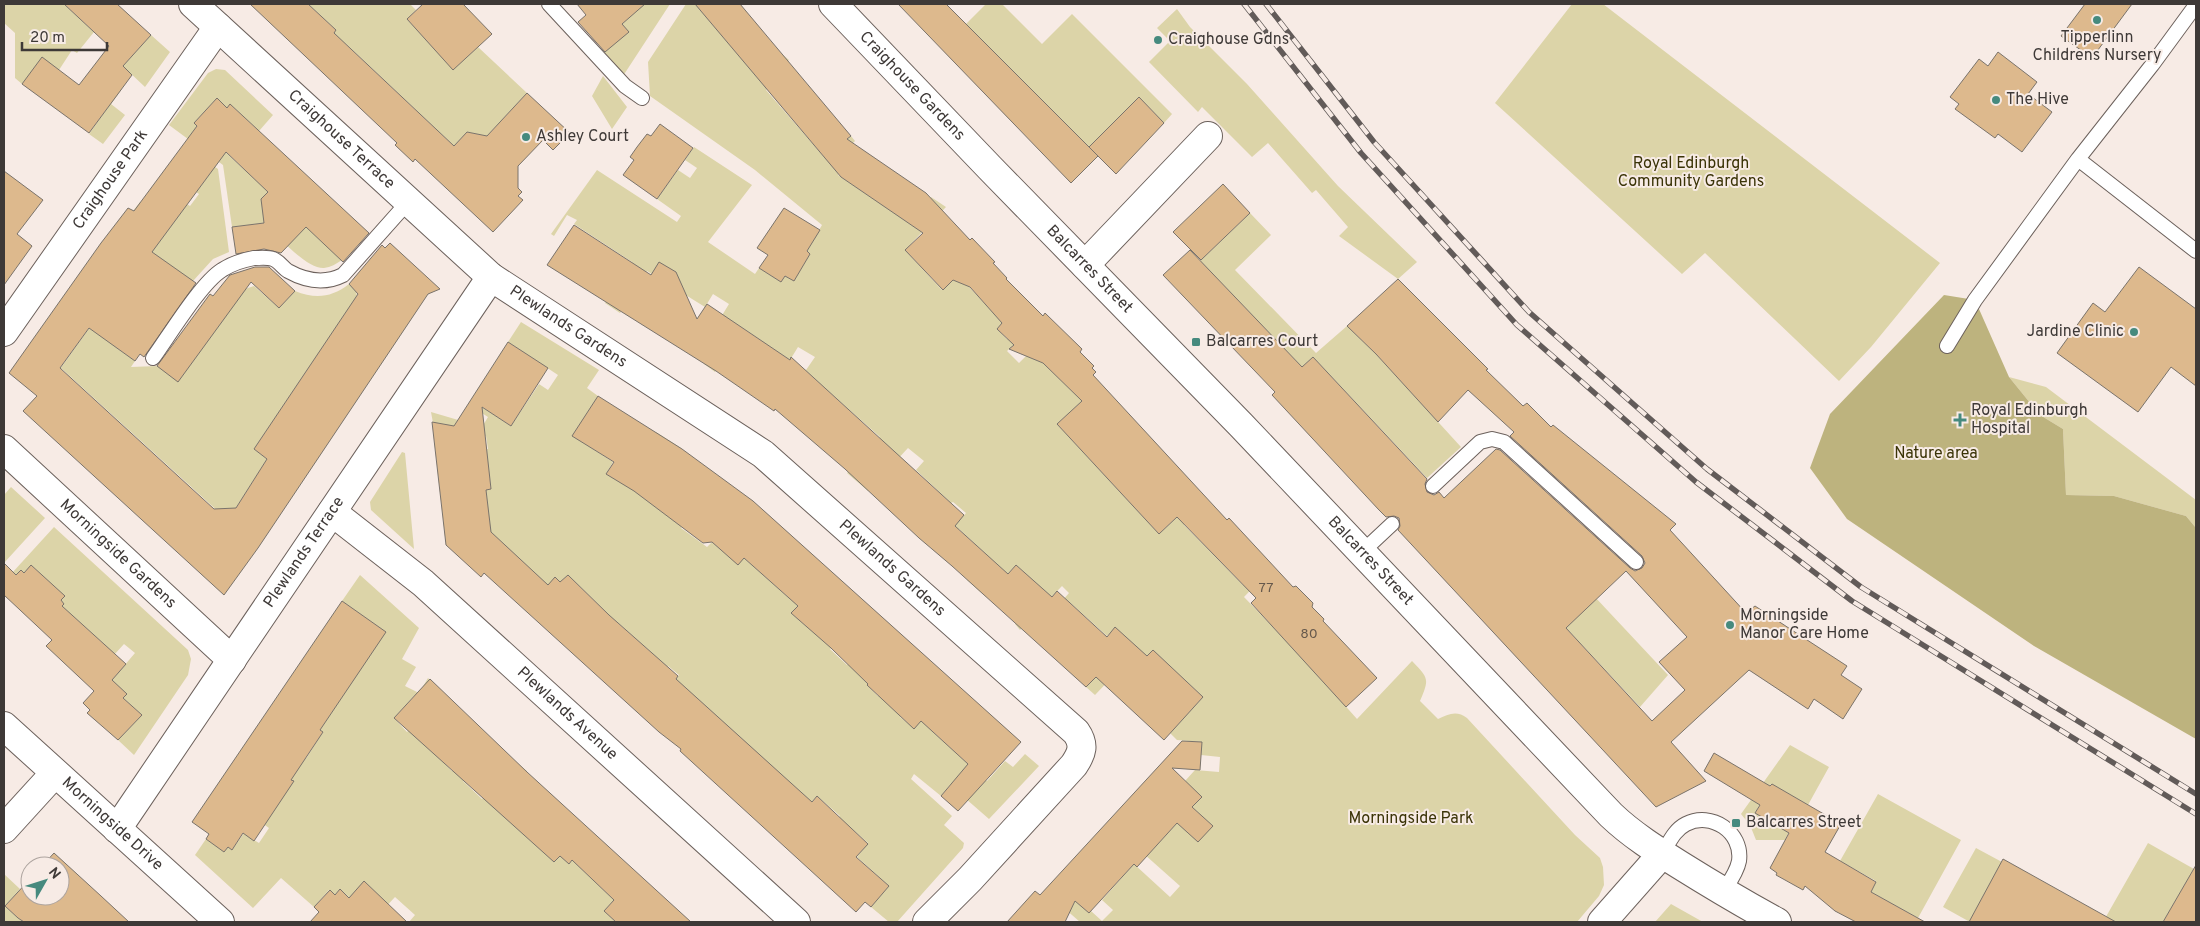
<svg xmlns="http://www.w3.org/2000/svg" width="2200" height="926" font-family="Overpass,sans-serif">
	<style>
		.green { fill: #dcd4a8 }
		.forest { fill: #bdb37e }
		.building { fill: #ddb98d; stroke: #7a736b; fill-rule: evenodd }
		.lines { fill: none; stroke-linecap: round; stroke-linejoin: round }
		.service-casing { stroke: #6c615c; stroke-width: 16 }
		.minor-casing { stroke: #6c615c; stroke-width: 30 }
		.tertiary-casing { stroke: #6c615c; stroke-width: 30 }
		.service { stroke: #fff; stroke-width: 14 }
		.minor { stroke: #fff; stroke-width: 28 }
		.tertiary { stroke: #fff; stroke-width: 28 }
		.rail-casing { stroke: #625b59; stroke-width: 5.5 }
		.rail { stroke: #f7ebe5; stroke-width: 4; stroke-dasharray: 11; stroke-linecap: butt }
		.poi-dot { fill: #468a7e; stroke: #f7ebe5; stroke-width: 2 }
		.labels { text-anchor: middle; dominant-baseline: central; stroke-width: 4; stroke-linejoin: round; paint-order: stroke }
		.number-label { font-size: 14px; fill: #66594c }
		.poi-label { font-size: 16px; fill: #3e3937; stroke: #f7ebe5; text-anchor: start }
		.street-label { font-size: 16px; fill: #3e3937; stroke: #f7ebe5 }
		.park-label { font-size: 16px; fill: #3a3306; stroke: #f7ebe5 }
	</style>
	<rect width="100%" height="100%" fill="#f7ebe5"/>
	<!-- green -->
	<path class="green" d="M4,4H64L94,32L77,53L72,50L59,70L22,84L15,78V33L4,23Z
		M308,4H410L416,10L407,19L453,69L478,47L527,93L485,138L481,135L467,132L454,146L346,44L310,59L336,30Z
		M630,4H670L623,76L603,53L628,32L622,24L636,11Z
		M686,4H704L699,8L757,77L783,55L789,60L787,62L792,67L766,90L825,158L851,136L855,141L852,144L857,147L838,175L912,225L931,197L946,207L905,250L942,290L958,275L1001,321L1002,323L997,329L1007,339L1013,334L1019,340L1007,351L1019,363L1031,351L1075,394L1093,375L1101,384L1057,424L1159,534L1200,496L1184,525L1243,585L1271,569L1244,597L1301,656L1357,719L1412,661C1428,678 1430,678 1420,701L1438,719C1448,714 1457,710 1467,718L1575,835L1600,858L1603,867L1604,885L1599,896L1577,922H1080L1056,901L1065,891L1089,913L1091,911L1102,921L1113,910L1102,900L1134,864L1170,897L1180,886L1108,822L1153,849L1177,823L1212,826L1192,807L1185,781L1195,770L1219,772L1220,757L1201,755V742L1177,740L1170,733L1203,697L1189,684L1181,692L1142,662L1116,673L1095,695L1086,687L1129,640L1115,628L1107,636L1067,600L1058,610L1056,608L1069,593L1062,586L1020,630L1015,624L1036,601L1027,575L1016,565L986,597L967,580L988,556L959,529L937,553L933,549L966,513L953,502L951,503L916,470L924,461L908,448L868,491L847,473L880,437L802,368L806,370L815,357L798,347L790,360L744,329L715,372L704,364L715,346L721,317L729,304L713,294L705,307L647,271L620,313L605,303L632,262L574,224L577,220L567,215L554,236L551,234L597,170L677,222L681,216L657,199L678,170L690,178L697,168L685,160L694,147L752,185L708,242L755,274L759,268L781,282L785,276L794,280L810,254L807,251L822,225L755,170L650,96L648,62Z
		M986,4H1002L1042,44L1072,14L1172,114L1164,123L1139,97L1089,147L966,24Z
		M1572,4H1603L1940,263L1871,347L1839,381L1705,253L1682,274L1495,103Z
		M1177,9L1190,27L1247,84L1338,186L1417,262L1398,279L1339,236L1348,227L1316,190L1312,193L1268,143L1252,157L1202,107L1198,112L1149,62L1170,41L1157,28Z
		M151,35L170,52L145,87L127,70L115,84L122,89L111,104L125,115L103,144L89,134L108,107L103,103L96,68L109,45L122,67Z
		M216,69L225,70L273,115L259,131L231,105L227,108L217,98L194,123L342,260C336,264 331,267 324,268C306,269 277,235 264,223L232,227L223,165L169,125L208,73Z
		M603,76L627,107L612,129L592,96Z
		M184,144L218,169L229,252L213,259L193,281L117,348L135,361L131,367L158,366L178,381L245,289L254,286L279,308L295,291C315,299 331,298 349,284L356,291L357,296L254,449L267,459L229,519L226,508L222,509L223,516L62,369L52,380L159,231L133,211L140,202L171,225L187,204L190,206L199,194L196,192L212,171L181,148Z
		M1250,213L1271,235L1235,270L1316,353L1347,326L1376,354L1461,447L1427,478L1313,357L1302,367L1200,261Z
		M521,322L599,370L587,388L598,396L573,436L613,462L606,474L631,473L656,432L681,448L652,487L641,496L660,510L690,514L681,528L707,547L712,542L723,551L744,558L790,599L800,604L791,613L806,626L812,620L837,642L830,649L847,665L873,637V678L867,685L878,696L885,689L907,709L900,717L914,728L917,718L968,694L934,733L987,781L1005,761L1013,767L1025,754L1039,766L989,819L950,785L941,796L914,774L911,779L952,816L944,825L964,843L963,848L897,922H889L871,907L889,886L857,857L868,843L851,828L839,841L827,830L840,816L817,796L804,810L672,683L679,675L668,666L654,681L652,653L617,622L581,661L574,655L609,615L568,575L560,582L548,585L490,552L474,491L491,489L490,479L470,452L488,449L486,436L459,439L457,427L433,423L431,412L482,427L488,417L468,404L471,400L511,426L539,384L548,390L558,375L508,342Z
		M2009,377L2046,387L2196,500V528L2186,516L2114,496L2066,495L2063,429L2040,415Z
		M402,452L405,453L414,549L371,510L370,502Z
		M1475,469L1668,675L1640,707L1539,599Z
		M11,487L45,518L4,563V495Z
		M54,527L188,650L191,659L188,675L134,755L118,740L142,715L123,698L112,680L135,653L124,644L94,677L107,647L74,617L70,621L52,616L64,604L61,600L64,596L31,565L24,573L21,570L15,576L12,573Z
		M360,575L419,628L402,659L416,667L405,686L419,693L428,678L438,688L414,696L394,718L407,732L420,719L443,762L452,771L463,760L473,770L463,781L482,799L517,763L527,771L494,807L503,816L513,805L569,864L572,860L614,900L604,911L616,922H409L415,915L395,897L382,911L351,899L340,889L335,895L329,890L314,907L281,878L253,908L195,855L206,839L224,851L228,847L232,850L246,830L249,837L259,843L269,828L259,821L293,781L288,778L307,757L323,732L320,730L385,632L342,601Z
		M1790,745L1829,767L1808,805L1771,784L1755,813L1789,832L1785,840H1756L1750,825L1741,814Z
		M1878,794L1961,840L1918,918L1871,892L1876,881L1840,861Z
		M2148,843L2194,869L2163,922H2087L2091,915L2103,922Z
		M1976,848L2002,862L1989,886L2052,922H1970L1943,907Z
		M4,874L20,889L5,906L19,919L29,909L43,922H4Z
		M1671,904L1703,922H1655Z"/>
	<!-- forest -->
	<path class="forest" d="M1944,295L1975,300L2009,377L2040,415L2063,429L2066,495L2114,496L2186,516L2196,528V739L2034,646L1847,519L1810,468L1830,414Z"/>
	<!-- building -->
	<path class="building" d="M64,4H117L151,35L123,66L132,75L89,133L22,84L42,57L79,85L109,46Z
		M250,4H308L336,30L334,33L454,146L467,132L487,136L527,93L570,133L553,150L543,140L518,166V188L522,192L518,196L523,200L493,232L415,159L413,162L395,145L397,143Z
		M423,4H463L492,34L453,70L407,19Z
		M577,4H645L622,24L629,32L605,52L578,22L586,15Z
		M695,4H740L851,136L847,139L926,193L970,240L972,238L995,262L993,263L1007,278L1006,279L1043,316L1045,313L1082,349L1080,352L1094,366L1092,368L1096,372L1093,375L1227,520L1229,518L1293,587L1296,586L1313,603L1312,607L1324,619L1323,621L1377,678L1346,707L1251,603L1256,598L1177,517L1159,534L1057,424L1082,401L1043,363L1009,349L1014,345L997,329L1002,323L970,287L953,280L943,290L905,250L923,233L841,177Z
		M898,4H946L1098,156L1071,183Z
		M2085,4H2132L2092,58L2061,36Z
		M1998,52L2037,82L2028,94L2052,112L2022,152L1998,134L1995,138L1955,109L1959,104L1950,97L1979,59L1988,66Z
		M1139,97L1164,123L1116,174L1089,147Z
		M217,98L227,108L230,104L369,233L343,262L306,227L281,253L264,249L236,254L232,227L264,223L261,199L268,192L226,152L152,252L196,283L144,357L140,354L135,361L89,328L60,368L214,509L236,508L267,459L254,449L358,294L349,284L382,245L385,248L390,243L440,289L428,294L258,548L224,595L23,411L37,396L9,373L101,243L128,208L134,211L197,126L194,123Z
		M660,124L693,148L657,199L623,175L634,160L630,157L637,147L647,134L651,136Z
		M4,171L43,200L17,234L32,246L4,285Z
		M1223,184L1250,213L1201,260L1173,232Z
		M784,208L820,230L807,251L810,254L794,281L785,276L781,282L759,268L768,255L757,248Z
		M574,225L651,275L659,262L676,272L697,319L707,304L790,360L791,357L964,515L955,526L1008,574L1016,565L1052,597L1057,591L1107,637L1115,627L1147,656L1153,650L1203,697L1164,740L1096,677L1086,687L952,566L919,538L845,469L775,409L774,411L716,371L547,265Z
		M1190,250L1302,367L1313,357L1427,479L1425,484L1427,492L1434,495L1439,492L1444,498L1496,449L1500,450L1630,568L1635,571L1642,568L1645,563L1642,556L1510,436L1514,432L1468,390L1438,422L1376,354L1347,326L1398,279L1488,369L1486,370L1523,406L1527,403L1551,427L1553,425L1676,524L1670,530L1746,613L1755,606L1847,666L1841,675L1862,689L1843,719L1814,699L1808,709L1749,670L1671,742L1706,781L1656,807L1398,530L1400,526L1399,518L1394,516L1386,517L1379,510L1272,395L1275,392L1163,275ZM1626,571L1687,637L1659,662L1685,690L1652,721L1566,628Z
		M255,267H269L295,291L279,308L251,282L178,382L157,366L210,294L213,296L230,275Z
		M2139,267L2196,309V386L2171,367L2138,412L2057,353L2093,303L2105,312Z
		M508,342L548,368L511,426L482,407L491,489L486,490L491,532L548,585L555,577L560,582L568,575L609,615L678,676L676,679L812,802L817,796L868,844L856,857L889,886L871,907L865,902L856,912L680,751L681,749L659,732L484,573L481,577L446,545L432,422L454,426Z
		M598,396L682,449L753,501L1021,742L958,811L941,796L968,764L921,721L914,729L867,685L868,684L831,648L791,613L798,606L744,558L738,565L712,542L703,543L634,491L606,474L614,462L572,436Z
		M4,563L16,575L21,570L24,573L31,565L65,596L61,600L64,604L62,606L126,664L112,680L127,694L123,698L142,715L118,740L87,713L90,710L83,703L94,691L46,646L52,640L4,595Z
		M342,601L386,632L320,730L323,732L291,780L294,781L254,841L243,833L232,850L228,847L224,852L206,839L209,834L192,822Z
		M430,679L527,772L691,922H616L604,911L614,900L572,860L569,864L560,856L554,862L394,718Z
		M1182,741L1202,742L1200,770L1172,768L1202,797L1192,807L1213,826L1198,842L1177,823L1137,867L1134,864L1089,913L1075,901L1065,922H1007L1035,891L1040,895Z
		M1714,753L1770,786L1772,784L1841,824L1825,852L1876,882L1871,892L1925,922H1856L1835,911L1805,886L1803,890L1776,875L1777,873L1770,868L1789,833L1755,813L1760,805L1704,771Z
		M54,853L101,896L129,922H24L18,918L5,906L30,879V896H60V866H42Z
		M2003,859L2116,922H1969Z
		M2196,865V922H2163Z
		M364,881L407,922H310L319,912L314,907L330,890L335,895L340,889L349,898Z"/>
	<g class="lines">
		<!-- service casing -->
		<g class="service-casing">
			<path id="service" d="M549,4L625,86L642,98
				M2196,5L2152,65L2078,159L2196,251
				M1947,346L1975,300L2078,159
				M153,358C169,336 201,283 222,270C231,264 243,260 254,258C260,258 268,257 273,259C279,261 283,268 288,271C306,281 325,284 343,275L408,202
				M1433,486L1480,442L1492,439L1504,442L1636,562
				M1361,553L1392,524
				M1662,854C1669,843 1674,830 1686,824C1711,811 1743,832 1739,861C1737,872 1729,883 1723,892"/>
		</g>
		<!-- minor casing -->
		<g class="minor-casing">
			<g id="minor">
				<path id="s1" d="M193,4L491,277L763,454L1076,732C1085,745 1082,753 1074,765L970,879L927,922"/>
				<path d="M1085,265L1208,136"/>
				<path id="s2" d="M4,332L218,27"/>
				<path id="s3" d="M4,449L232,660"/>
				<path id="s4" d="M332,512L423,583L796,922"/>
				<path d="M4,829L55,773"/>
				<path id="s5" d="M117,829L491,277"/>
				<path d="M1602,922L1662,854"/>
			</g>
		</g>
		<!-- tertiary casing -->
		<g class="tertiary-casing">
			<g id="tertiary">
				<path id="s6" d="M833,4L990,168L1241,425L1611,815C1632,835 1656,850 1680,865C1712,885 1744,904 1777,922"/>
				<path id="s7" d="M4,726L220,922"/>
			</g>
		</g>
		<!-- service -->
		<use href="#service" class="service"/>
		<!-- minor -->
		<use href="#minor" class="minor"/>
		<!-- tertiary -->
		<use href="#tertiary" class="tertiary"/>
		<!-- rail casing -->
		<g class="rail-casing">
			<path id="rail" d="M1244,4L1361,153L1517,325L1696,482L1852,601L2196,814
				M1266,4L1374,142L1529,312L1707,469L1861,587L2196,794"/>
		</g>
		<!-- rail -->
		<use href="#rail" class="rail"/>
	</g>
	<!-- markers -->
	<g class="poi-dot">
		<circle cx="2097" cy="20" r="5"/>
		<circle cx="1158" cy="40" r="5"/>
		<circle cx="1996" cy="100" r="5"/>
		<circle cx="526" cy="137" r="5"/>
		<circle cx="2134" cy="332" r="5"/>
		<rect x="1191" y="337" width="10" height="10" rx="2.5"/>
		<path d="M1957.5 412.5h5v5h5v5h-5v5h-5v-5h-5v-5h5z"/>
		<circle cx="1730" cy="625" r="5"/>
		<rect x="1731" y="818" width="10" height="10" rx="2.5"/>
	</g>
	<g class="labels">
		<!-- number labels -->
		<g class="number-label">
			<text x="1266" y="588">77</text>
			<text x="1309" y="634">80</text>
		</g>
		<!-- poi labels -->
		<g class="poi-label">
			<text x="2097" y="38" text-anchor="middle">Tipperlinn<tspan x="2097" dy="18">Childrens Nursery</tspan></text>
			<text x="1168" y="40">Craighouse Gdns</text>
			<text x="2006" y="100">The Hive</text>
			<text x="536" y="137">Ashley Court</text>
			<text x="2124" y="332" text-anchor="end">Jardine Clinic</text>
			<text x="1206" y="342">Balcarres Court</text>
			<text x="1971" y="411">Royal Edinburgh<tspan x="1971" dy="18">Hospital</tspan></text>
			<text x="1740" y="616">Morningside<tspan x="1740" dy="18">Manor Care Home</tspan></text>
			<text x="1746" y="823">Balcarres Street</text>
		</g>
		<!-- street labels -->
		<g class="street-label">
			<text stroke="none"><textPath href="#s6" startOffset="114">Craighouse Gardens</textPath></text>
			<text stroke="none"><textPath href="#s1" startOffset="201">Craighouse Terrace</textPath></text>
			<text stroke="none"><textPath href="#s2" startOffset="186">Craighouse Park</textPath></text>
			<text stroke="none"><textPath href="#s6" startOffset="369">Balcarres Street</textPath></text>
			<text stroke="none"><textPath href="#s1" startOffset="496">Plewlands Gardens</textPath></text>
			<text stroke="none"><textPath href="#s5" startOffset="334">Plewlands Terrace</textPath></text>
			<text stroke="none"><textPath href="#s3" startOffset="155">Morningside Gardens</textPath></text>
			<text stroke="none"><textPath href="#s6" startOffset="774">Balcarres Street</textPath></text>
			<text stroke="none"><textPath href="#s1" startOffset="901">Plewlands Gardens</textPath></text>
			<text stroke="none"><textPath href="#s4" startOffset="310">Plewlands Avenue</textPath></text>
			<text stroke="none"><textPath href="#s7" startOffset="146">Morningside Drive</textPath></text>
		</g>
		<!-- park labels -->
		<g class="park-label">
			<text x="1691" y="164">Royal Edinburgh<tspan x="1691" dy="18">Community Gardens</tspan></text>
			<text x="1936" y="454">Nature area</text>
			<text x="1411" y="819">Morningside Park</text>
		</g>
	</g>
	<!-- border -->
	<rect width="2200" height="926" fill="none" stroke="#3e3937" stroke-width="10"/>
	<!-- north arrow -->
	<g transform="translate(45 881) rotate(51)"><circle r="24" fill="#f7ebe5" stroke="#ada49f"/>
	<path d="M0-4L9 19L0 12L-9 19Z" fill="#468a7e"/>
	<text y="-8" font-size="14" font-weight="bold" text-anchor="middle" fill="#3e3937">N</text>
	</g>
	<!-- scale -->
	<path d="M22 42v8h85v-8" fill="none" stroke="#3e3937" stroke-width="2.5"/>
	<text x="30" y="42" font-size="15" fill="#3e3937" stroke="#f7ebe5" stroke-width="4" paint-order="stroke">20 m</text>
</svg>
